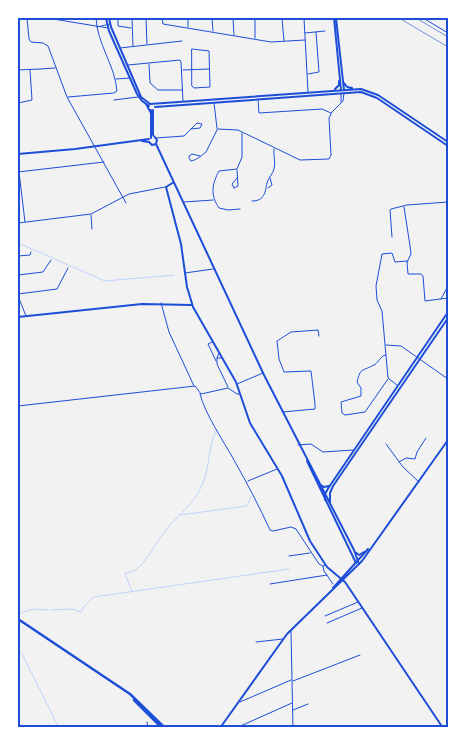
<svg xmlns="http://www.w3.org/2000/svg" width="466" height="745" font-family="'Source Sans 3',sans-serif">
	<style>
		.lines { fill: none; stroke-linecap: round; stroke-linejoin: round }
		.stream { stroke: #bfd3fe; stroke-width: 1 }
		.minor { stroke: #1d4ed8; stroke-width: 1 }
		.tertiary { stroke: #1d4ed8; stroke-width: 2 }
		.secondary { stroke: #1d4ed8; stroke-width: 2 }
		.primary { stroke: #1d4ed8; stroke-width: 2.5 }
		.rail { stroke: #7290e2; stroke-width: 1 }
		.neatline { fill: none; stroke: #1d4ed8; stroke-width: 2 }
	</style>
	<rect width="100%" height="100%" fill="#f2f2f2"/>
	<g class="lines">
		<!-- stream -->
		<path class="stream" d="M18,243L105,281L174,275
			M180,515L247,506L251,497
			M132,592L125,573C132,572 137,570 142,564C152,553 159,538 169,526C183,511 197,500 204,480C210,464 208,447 216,431
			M50,610L72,609L81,612L84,606L94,597L289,569
			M18,614L33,609L48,610
			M18,650L22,654L59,728
			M18,723L25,728"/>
		<!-- minor -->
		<path class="minor" d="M27,18L29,39L31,42L43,43L48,46L67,97L126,203
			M47,18L108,28
			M118,18V26L131,28
			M132,18L133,46
			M146,18L147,44
			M162,18L163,24L271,42L305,40
			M188,18V27
			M212,18L213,31
			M233,18L234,35
			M255,18V38
			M282,18L284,41
			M304,18L308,92
			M423,18L448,33
			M97,27L110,24
			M305,33L325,31
			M120,48L182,41
			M192,49L209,51L210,87L194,88L192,86Z
			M149,64L150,83L158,90H182
			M128,65L180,60L181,62L183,101
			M40,69L55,68
			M18,70L40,69
			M183,70L209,69
			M308,74L319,72L316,32
			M116,79L130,78
			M341,94V102
			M68,97L114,93L117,91C115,65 97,44 96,18
			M114,100L138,97
			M258,100L259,113L322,109L331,113
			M18,103L32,100L30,70
			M214,103L217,128
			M217,129L238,130L300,160L329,159L331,155L329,118L332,112L343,101L344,93
			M156,138L184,136L197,123L202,124L200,128L191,129
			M200,156L192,154L189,156V158L191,161C197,160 202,155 206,152L217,130
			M18,172L104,162
			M19,172L25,222
			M234,188L238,186L237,170
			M234,188L232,184L237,178
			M268,188L272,185L270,178
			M252,201C265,201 265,192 267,183C268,178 273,174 274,169C276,162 273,155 274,149
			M184,202L213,200
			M404,207L410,246L411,254L407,262L408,274H421L423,276L425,301L448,298
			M240,209L228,210L219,208C210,195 212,184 219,171L237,169L242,157V133
			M91,215L92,229
			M18,223L91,214L129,194L165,187
			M392,237L390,210L391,209L407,205L448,202
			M18,256L30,255L31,252
			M185,273L213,269
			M18,275L43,272L51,260
			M18,294L57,289L68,268
			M18,296L26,316
			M441,299L448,286
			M161,303L169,332L194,386
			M212,342L208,344L216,361
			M386,345L401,346L448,379
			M219,353L217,358H222
			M386,355L383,356C380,358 377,364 374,365C361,372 361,367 357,382L361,388V396L341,402L342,413L345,415L365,412L388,379
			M217,358V364L228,387
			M237,384L263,373
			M397,385L388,378L382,311L377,300L376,286L382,254L392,253L395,262L408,261
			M200,394C205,414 224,442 234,460C247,483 259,506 270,530L273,531L291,527L296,529L319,564L323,566
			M18,406L195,386L201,394L228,388L237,394H240
			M283,412L315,409V404L311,371L284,372L279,359L277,341L291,332L318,330L319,336
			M386,444L403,467L419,482
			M298,445L311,444L323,452L353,450
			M399,462L406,458L415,459L417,452L426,438
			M248,481L277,469
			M289,556L310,553
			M325,565L323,566L324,571L333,584
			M270,584L327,575
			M325,616L358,602
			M327,623L362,608
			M291,631L293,728
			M256,642L283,639
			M293,681L360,655
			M240,702L291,680
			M293,710L308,704
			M147,722L148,728
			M236,728L292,703"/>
		<!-- tertiary -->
		<path class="tertiary" d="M106,18L109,31L137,94L142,101L149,106
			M109,18L111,27L141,97L150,104
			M334,18L341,90
			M336,18L344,90
			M344,83L347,87L352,88
			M335,89L339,85V81
			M146,104L151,113
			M150,104L361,89L378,95L448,142
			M155,107L361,92L377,98L448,146
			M153,110V135L157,140L156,144L264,375L354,550L359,564
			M151,138V110
			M142,141L149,142
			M149,142L152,145L156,144
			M18,154L75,149L149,139
			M174,182L166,187L181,244L187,287L193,307L236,382L250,423L282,476L310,541L327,567L345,582L443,728
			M18,317L142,304L192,305
			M307,461L356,563
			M321,485L324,487L329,486
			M325,500V494L329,487L448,312
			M330,502V493L333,486L448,318
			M355,552L359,555L364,552"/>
		<!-- secondary -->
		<path class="secondary" d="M333,588L368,549
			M220,728L287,634L362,561L448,440"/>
		<!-- primary -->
		<path class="primary" d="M18,619L130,694L165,728
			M134,700L162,728"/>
		<!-- rail -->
		<path class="rail" d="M399,18L448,47
			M416,18L448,37"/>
	</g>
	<!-- border -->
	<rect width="466" height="745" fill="none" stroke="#ffffff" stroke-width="38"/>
	<rect x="19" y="19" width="428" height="707" class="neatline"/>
</svg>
